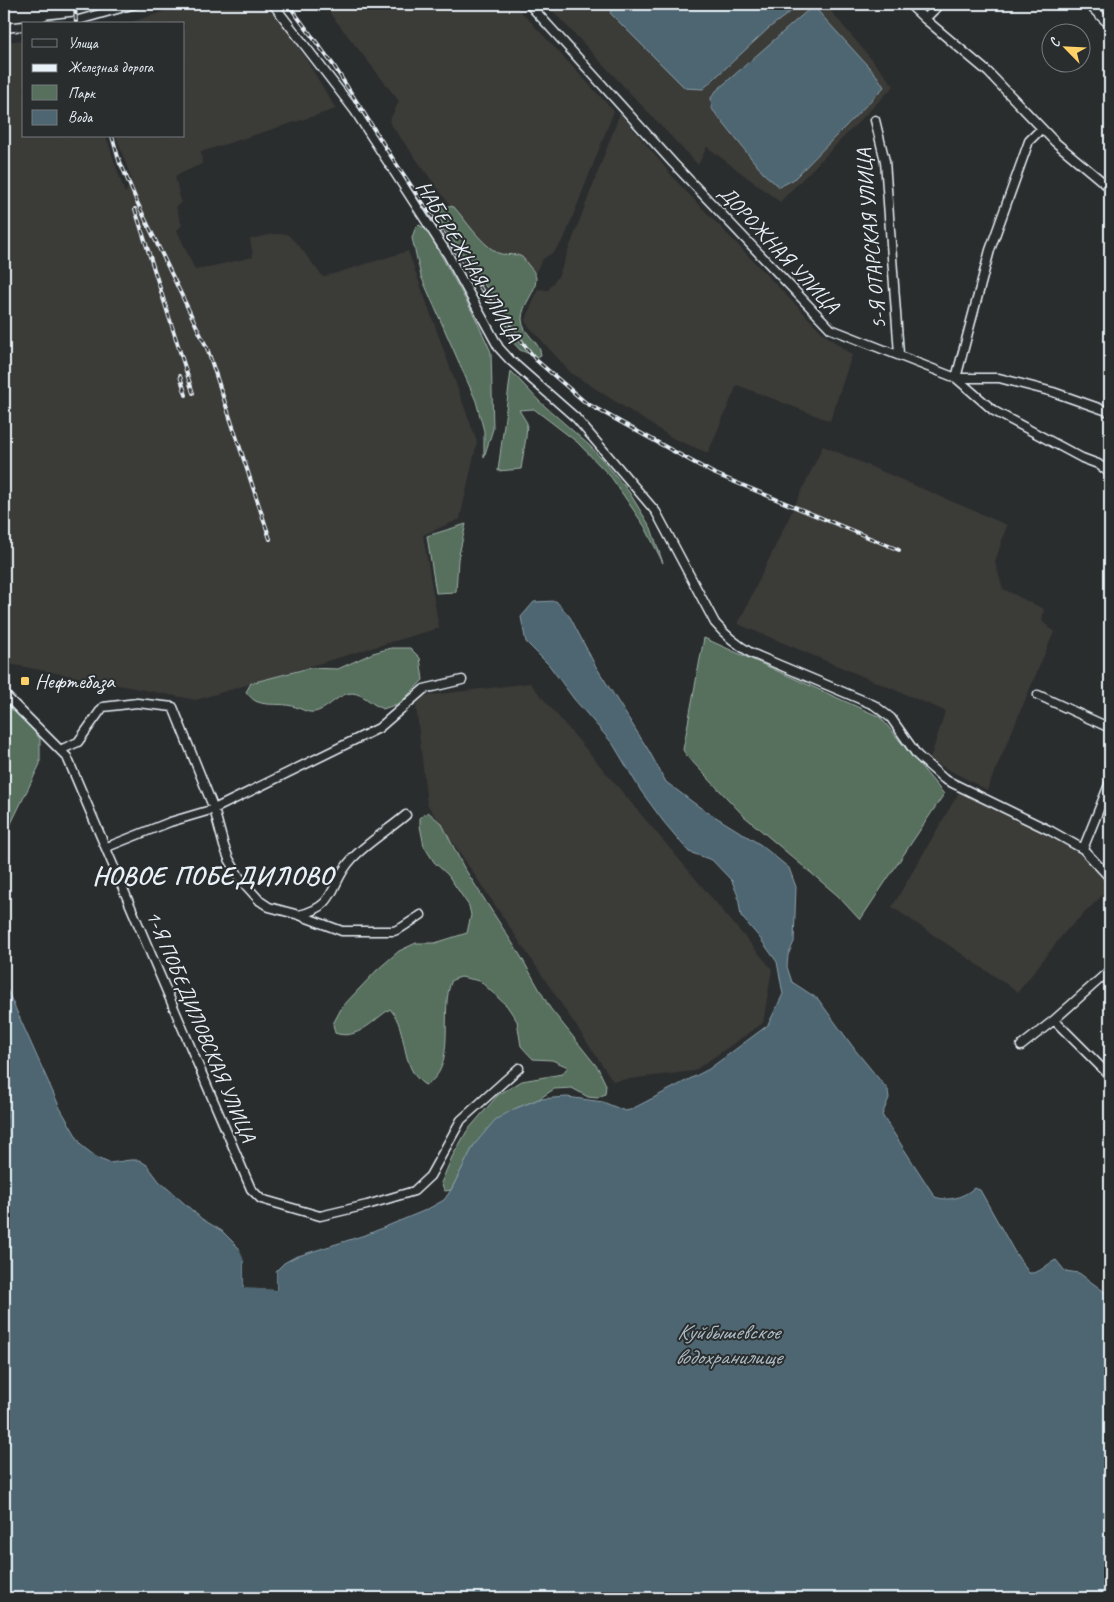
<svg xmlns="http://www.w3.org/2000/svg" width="1114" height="1602" font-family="Caveat,sans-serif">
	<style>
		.built { fill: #3b3a37 }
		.green { fill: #576f5d; stroke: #a0b0aa }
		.water { fill: #4d6672; stroke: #8b9ea8 }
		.pier { fill: #2a2d2e }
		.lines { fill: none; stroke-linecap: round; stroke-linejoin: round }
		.minor-casing { stroke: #e8f1f8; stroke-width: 11 }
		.minor { stroke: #2a2d2e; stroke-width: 8 }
		.rail-casing { stroke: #e8f1f8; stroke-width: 4 }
		.rail { stroke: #2a2d2e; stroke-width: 2; stroke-dasharray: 5.5; stroke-linecap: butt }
		.poi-dot { fill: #ffd166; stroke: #2a2d2e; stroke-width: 2 }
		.labels { text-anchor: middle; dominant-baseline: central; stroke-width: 4; stroke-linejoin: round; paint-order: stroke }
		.street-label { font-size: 21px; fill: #e8f1f8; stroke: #2a2d2e }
		.poi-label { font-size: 21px; fill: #e8f1f8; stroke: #2a2d2e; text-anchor: start }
		.water-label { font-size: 22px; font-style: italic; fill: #aab9c2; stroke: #2a2d2e }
		.district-label { font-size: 26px; font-weight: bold; letter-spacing: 1px; fill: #e8f1f8; stroke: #2a2d2e }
	</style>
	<rect width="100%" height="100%" fill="#2a2d2e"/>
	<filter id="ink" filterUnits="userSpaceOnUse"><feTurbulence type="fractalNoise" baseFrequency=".02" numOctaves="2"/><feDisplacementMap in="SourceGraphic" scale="10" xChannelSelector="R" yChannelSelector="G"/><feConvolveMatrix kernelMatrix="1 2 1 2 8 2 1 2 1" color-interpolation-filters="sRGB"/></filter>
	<g filter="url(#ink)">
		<!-- built -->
		<path class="built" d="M186,4H253L280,16L336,109L201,152L202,164L175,176L181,202L176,207L182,225L177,230L195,270L253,257L250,239L274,234H287L300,247L323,277L408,251L477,442L460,519L423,535L439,628L196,700L4,663V42L24,40V136H106L125,193L132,181L116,136H184V24H126Z
			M345,4H514L614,111L564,239L555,251L543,259L527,287L490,260L389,122L399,101L329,12Z
			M546,4H825L894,86L780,202L707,147L698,165Z
			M620,113L678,183L824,334L852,355L830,421L737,385L708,453L674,439L571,373L525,322L538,289L548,290L559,275Z
			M823,446L1007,525L995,562L1003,589L1044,609L1042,621L1054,632L987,790L930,760L945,711L738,624Z
			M530,683L772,969L763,1023L694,1071L613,1081L427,804L415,697Z
			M962,787L1091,853L1110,871V888L1065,932L1018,992L892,907Z"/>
		<!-- green -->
		<path class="green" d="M442,206H449L454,207C467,222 479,241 496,252C504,257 514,252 522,257C524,259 527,263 529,266C532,269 536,274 536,279C536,293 522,304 522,319C522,334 540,341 541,355L537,357L520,350L510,339L504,325L498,304L442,225L440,215Z
			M419,225L427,230L475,317L491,352L493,429L484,457V431L476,401L421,276L412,238L415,229Z
			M511,371L539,401L590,446L608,466L629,492L651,528L663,563L645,527L611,477L577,442L534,409L519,410L527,423L526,437L521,469L498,471Z
			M466,524L458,559L456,592L436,593L427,536Z
			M704,638L880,717L944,794L860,920L837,895L744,816L687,756L683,750Z
			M391,648H410L420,658L423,680L400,703L383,709C372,705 364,694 352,693C339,693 330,707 318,711C308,715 302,708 292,706C281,703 268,706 258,702C252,700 250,696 246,692L251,683L309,668L338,669L373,653Z
			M4,699L23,718L40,739V764L4,838Z
			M428,812L442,824L463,866L520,955L550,1008L598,1068L606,1085L605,1094L597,1098L588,1097L572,1088L554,1089L539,1099L514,1109L474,1145L451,1190L445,1191L441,1183L452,1157L467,1131L498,1095L522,1081L562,1074L568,1067L552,1060L533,1059L521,1046L517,1021L507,1006L480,981L461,977L452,980C438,1009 459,1070 425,1085C399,1068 409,1030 390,1009C373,1020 357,1041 335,1033L333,1024L342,1007L377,970L399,951L416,943H435L467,933L471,915L469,906L448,875L434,862L424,846L420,826V818Z"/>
		<!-- water -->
		<path class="water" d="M614,4H799L798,6L769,28L703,89L685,88L610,13Z
			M816,9L877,76L884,87L793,180L779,187L763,173L712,109L711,98L716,91L808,10Z
			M556,601L570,617L595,665L649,751L666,782L698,806L761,845L789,868L796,887L794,942L788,955L787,967L792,982L818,999L856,1051L888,1090L889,1098L882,1115L935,1197C950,1202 963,1197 974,1188L980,1190L1014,1251L1029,1273C1040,1274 1046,1264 1056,1260L1065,1271L1079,1273L1110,1296V1598H4V1125L7,1116L4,1094V983L60,1108L82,1146L99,1159L110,1163L130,1160H139L147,1165L159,1181L202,1219L222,1231L242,1251L244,1262V1287L276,1290V1271L284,1263L295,1257L368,1234L426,1210L444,1200L451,1190L474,1145L495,1120L514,1109L539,1099L567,1097L603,1102L625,1111L630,1110L709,1069L768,1025L783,994L777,962L759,937L741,916L738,896L732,881L712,860L689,852L663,821L641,791L613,744L574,699L549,665L526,642L521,617L534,602Z"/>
		<!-- pier -->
		<path class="pier" d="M238,1243L244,1250L246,1262V1286L274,1288V1271L276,1267V1290L244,1288V1262Z"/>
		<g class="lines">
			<!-- minor casing -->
			<g class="minor-casing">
				<path id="minor" d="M273,4L355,111L448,255L499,348L510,360L576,418L656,512L715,623C726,636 736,644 751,653L874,705L891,718L917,755L944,779L1051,831L1083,849L1110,878
					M529,4L673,163L831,329L956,378L994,411L1082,458L1098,464L1110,473
					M909,4L925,19L988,72L1055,142L1110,188
					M1088,4L1110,25
					M925,19L940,4
					M48,24L75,21L135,4
					M4,28L24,26
					M875,120L885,161L899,354
					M1041,129L1029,141L990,250L956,378H999L1053,392L1110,412
					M4,694L67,757L251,1189L261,1199L320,1216L367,1205L414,1191L430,1176L461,1120L519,1068
					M1038,695L1110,728
					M60,750L78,742L103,707L137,703L173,707L214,809L224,846L229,859L241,880L260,901L269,907L299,915L342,931H394L401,928L421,915
					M107,847L170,822L214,809L379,728L424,689L462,680
					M1083,849L1110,782
					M299,915C339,906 329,883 352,859C364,845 391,828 406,815
					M1054,1020L1110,1076
					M1021,1046L1054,1020L1110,970"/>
			</g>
			<!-- minor -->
			<use href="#minor" class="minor"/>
			<!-- rail casing -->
			<g class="rail-casing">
				<path id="rail" d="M75,4L76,24
					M288,4L334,66L393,159L482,290L536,360L586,403L713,473L899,550
					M112,136L120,164
					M118,157L137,202L207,348L270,539
					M135,209L193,393
					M180,376L186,395"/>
			</g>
			<!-- rail -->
			<use href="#rail" class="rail"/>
		</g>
	</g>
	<!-- markers -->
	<rect class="poi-dot" x="20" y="676" width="10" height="10" rx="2.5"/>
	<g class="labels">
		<!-- street labels -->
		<g class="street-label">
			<text transform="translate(871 239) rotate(-95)">5-Я ОТАРСКАЯ УЛИЦА</text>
			<text transform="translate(779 249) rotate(47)">ДОРОЖНАЯ УЛИЦА</text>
			<text transform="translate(469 261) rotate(59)">НАБЕРЕЖНАЯ УЛИЦА</text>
			<text transform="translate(201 1026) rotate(67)">1-Я ПОБЕДИЛОВСКАЯ УЛИЦА</text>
		</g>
		<!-- poi labels -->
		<g class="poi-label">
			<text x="35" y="681">Нефтебаза</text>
		</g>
		<!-- water labels -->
		<g class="water-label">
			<text x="728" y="1332">Куйбышевское<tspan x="728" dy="25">водохранилище</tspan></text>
		</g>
		<!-- district labels -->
		<g class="district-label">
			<text x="213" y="875">НОВОЕ ПОБЕДИЛОВО</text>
		</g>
	</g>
	<!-- margin -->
	<rect width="1114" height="1602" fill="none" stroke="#2a2d2e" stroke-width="20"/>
	<rect x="10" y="10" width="1094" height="1582" fill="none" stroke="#e8f1f8" stroke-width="2" filter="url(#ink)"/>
	<!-- legend -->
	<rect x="22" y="22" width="162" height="115" fill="#2a2d2e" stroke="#767b7f"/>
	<rect x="32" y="39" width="25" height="8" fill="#2a2d2e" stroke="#767b7f"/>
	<text x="68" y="48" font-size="15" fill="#e8f1f8">Улица</text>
	<rect x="32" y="64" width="25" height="8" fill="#e8f1f8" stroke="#767b7f"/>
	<text x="68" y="72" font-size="15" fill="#e8f1f8">Железная дорога</text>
	<rect x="32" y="85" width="25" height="15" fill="#576f5d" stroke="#767b7f"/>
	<text x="68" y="98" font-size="15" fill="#e8f1f8">Парк</text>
	<rect x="32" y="110" width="25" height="15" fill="#4d6672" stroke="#767b7f"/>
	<text x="68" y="122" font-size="15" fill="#e8f1f8">Вода</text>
	<!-- north arrow -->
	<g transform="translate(1066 48) rotate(294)"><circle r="24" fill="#2a2d2e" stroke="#767b7f"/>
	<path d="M0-4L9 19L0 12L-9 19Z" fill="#ffd166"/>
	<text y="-8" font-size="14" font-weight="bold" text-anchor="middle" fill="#e8f1f8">С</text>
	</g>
</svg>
